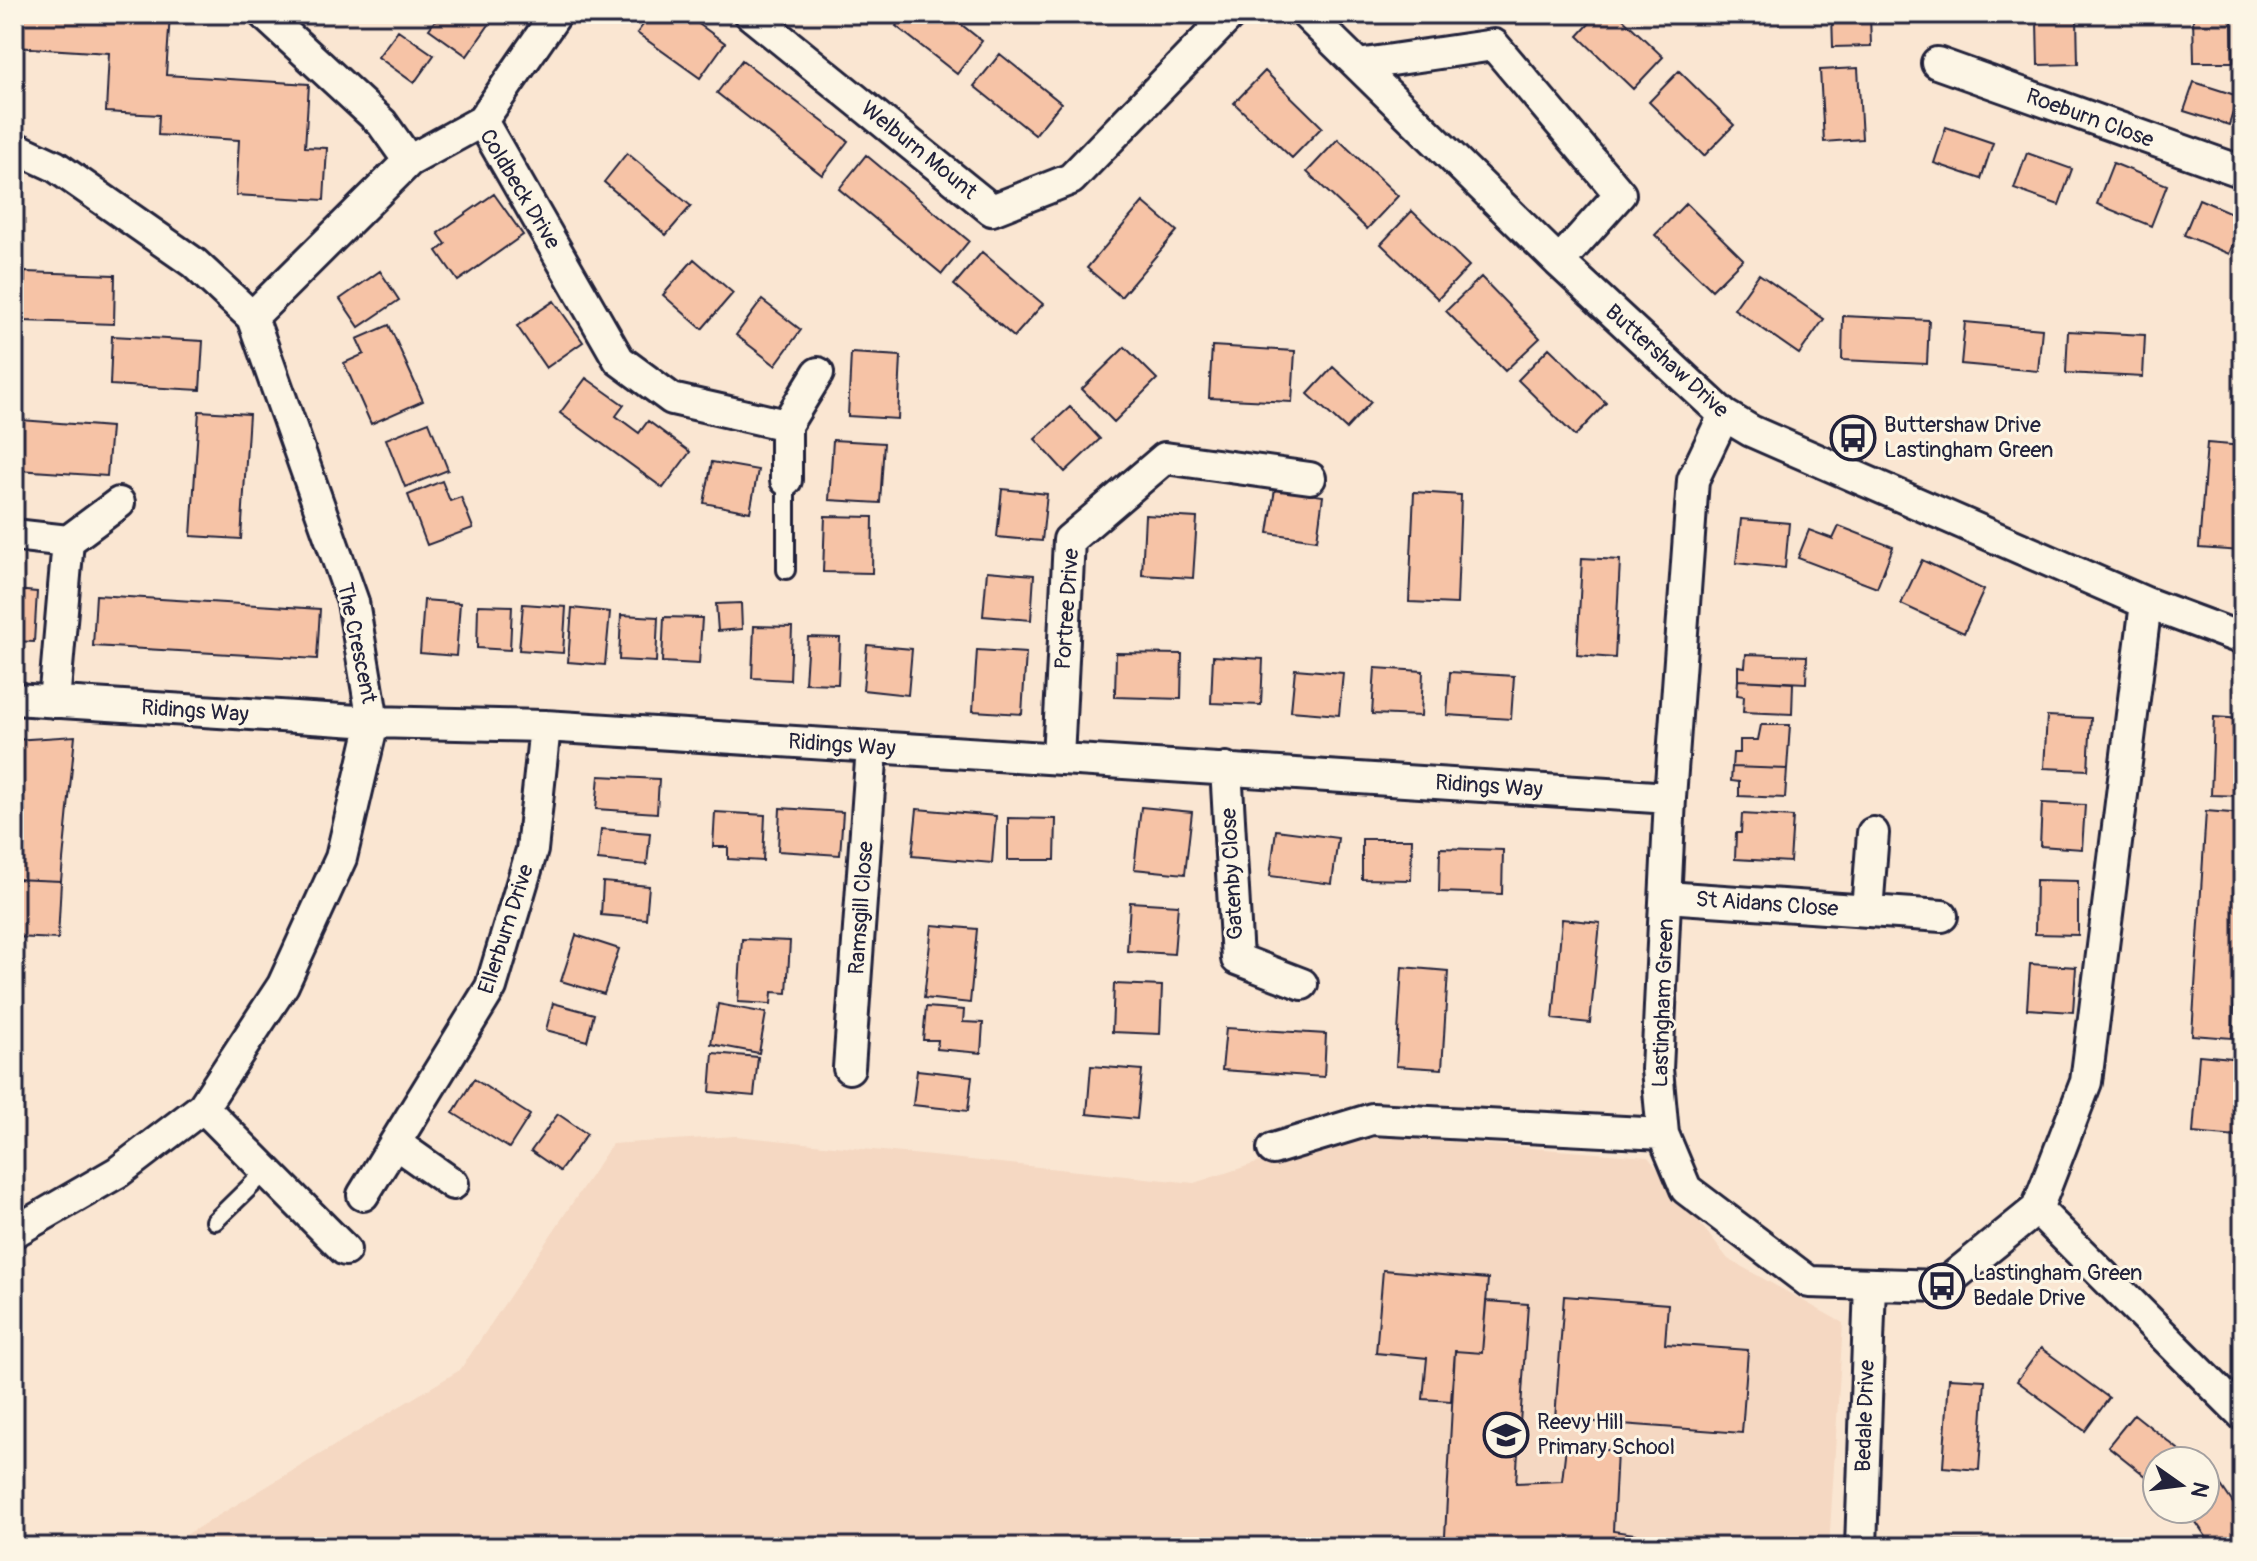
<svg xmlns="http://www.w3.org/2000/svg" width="2257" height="1561" font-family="Pangolin,sans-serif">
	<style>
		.built { fill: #f5d8c2 }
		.building { fill: #f6c3a6; stroke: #22223b; stroke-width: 2 }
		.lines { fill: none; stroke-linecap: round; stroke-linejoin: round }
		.lane-casing { stroke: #22223b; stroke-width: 22 }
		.street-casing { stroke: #22223b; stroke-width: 36 }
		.lane { stroke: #fcf5e5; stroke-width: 16 }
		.street { stroke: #fcf5e5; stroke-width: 30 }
		.labels { text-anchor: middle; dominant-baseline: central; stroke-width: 6; stroke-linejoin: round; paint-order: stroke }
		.street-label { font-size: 22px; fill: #22223b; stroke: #fcf5e5 }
		.poi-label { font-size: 22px; fill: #22223b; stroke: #fcf5e5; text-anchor: start }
	</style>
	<rect width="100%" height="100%" fill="#fae6d2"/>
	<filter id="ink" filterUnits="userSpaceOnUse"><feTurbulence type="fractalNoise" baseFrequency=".0125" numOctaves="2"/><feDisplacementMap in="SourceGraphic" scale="16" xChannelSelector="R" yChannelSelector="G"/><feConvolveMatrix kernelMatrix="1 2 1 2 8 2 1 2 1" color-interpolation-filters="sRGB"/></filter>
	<g filter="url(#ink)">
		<!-- built -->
		<path class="built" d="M1348,1134L1648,1157L1728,1259L1843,1323L1829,1547H166L460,1370L612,1144L736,1136L1194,1183Z"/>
		<!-- building -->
		<path class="building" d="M17,14H170L166,75L309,84L305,147L327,148L324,200L236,195L239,140L158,135L159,115L106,112L109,53L15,47Z
			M440,14H492L495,16L467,56L429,29Z
			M651,14H685L725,43L700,78L637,33Z
			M905,14H948L982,41L957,74L896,26Z
			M1598,14H1618L1663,57L1633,89L1578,36Z
			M1832,14H1870L1871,46L1833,47Z
			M2010,14H2061V17H2077L2078,64L2038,65L2037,21H2010Z
			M2193,14H2232L2233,62H2194Z
			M398,30L434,55L414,83L378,57Z
			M1000,54L1061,103L1035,135L974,86Z
			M742,60L848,141L822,175L717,93Z
			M1858,68L1862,139L1824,142L1820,70Z
			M1265,71L1322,127L1292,158L1234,103Z
			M1679,71L1734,125L1704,156L1649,102Z
			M2194,82L2238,96L2229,125L2184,111Z
			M1946,127L1993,143L1981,179L1934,163Z
			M1338,139L1398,196L1367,229L1307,172Z
			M627,153L691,206L666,235L604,182Z
			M2027,153L2072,169L2059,205L2014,189Z
			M866,155L969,241L942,274L839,189Z
			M2113,163L2167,185L2151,226L2097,204Z
			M494,194L523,235L458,281L437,251L446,244L438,233Z
			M2199,199L2243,218L2229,254L2184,235Z
			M1143,202L1177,231L1121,297L1087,268Z
			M1686,203L1743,259L1712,290L1655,235Z
			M1412,211L1469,266L1438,299L1381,244Z
			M982,252L1043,304L1014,337L954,285Z
			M694,259L733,293L702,329L663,295Z
			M380,271L399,300L359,327L340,299Z
			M25,272L115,275L114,324L23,321Z
			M1759,274L1824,319L1799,354L1734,309Z
			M1481,277L1540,338L1505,371L1446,311Z
			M762,300L801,330L775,365L736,335Z
			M554,301L583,342L546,368L517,326Z
			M1843,316L1929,320L1927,364L1842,360Z
			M1965,322L2042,329L2038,371L1961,364Z
			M389,325L423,401L371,424L344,363L364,354L357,339Z
			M2068,331L2145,335L2143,377L2066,373Z
			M112,336L203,341L200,390L110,385Z
			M1212,346L1295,351L1292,402L1209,398Z
			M1125,347L1157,379L1114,422L1082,389Z
			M1549,348L1606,403L1575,436L1518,380Z
			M851,353L901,356L898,419L848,416Z
			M1333,367L1371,402L1346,429L1308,394Z
			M586,378L624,405L616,416L639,433L648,421L690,452L663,488L560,413Z
			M1070,407L1100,439L1065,472L1035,439Z
			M199,411L249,414L241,539L191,536Z
			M21,420L111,427L107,476L18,470Z
			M429,422L448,470L405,487L386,439Z
			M833,440L884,443L880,503L829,500Z
			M2207,443L2243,446L2242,551L2199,548Z
			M712,462L758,470L750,512L704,503Z
			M442,481L450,501L461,497L473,528L427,545L408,495Z
			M1002,489L1047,494L1042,541L997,537Z
			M1275,489L1323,496L1317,540L1268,533Z
			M1414,492L1461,495L1457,604L1409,602Z
			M1145,515L1197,518L1193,578L1142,575Z
			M825,516L873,517L872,573L823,572Z
			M1741,519L1789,523L1785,568L1736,563Z
			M1839,526L1893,547L1877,588L1798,558L1809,530L1833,539Z
			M1582,558L1620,560L1615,658L1577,655Z
			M1922,560L1984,590L1964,633L1901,604Z
			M987,571L1034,575L1031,620L983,616Z
			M14,590L37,592L34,642L14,641Z
			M96,595L320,609L317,659L93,646Z
			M424,600L460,603L456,656L420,653Z
			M741,603L742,629L718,631L716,604Z
			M523,604L566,607L563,653L519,650Z
			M478,605L512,606L510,650L477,648Z
			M572,608L610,612L605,665L568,662Z
			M621,615L658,617L656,662L619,660Z
			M664,617L702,618L699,664L662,662Z
			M754,626L792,627L790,680L752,678Z
			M808,637L840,638L838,684L805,683Z
			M867,645L912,649L908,695L863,690Z
			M977,650L1026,653L1022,714L973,711Z
			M1116,653L1182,654L1181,699L1115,697Z
			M1746,654L1807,656L1806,683L1738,680V666L1745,667Z
			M1213,656L1263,659L1261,705L1211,703Z
			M1375,668L1423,671L1421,716L1372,714Z
			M1295,669L1343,673L1339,715L1291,711Z
			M1450,672L1514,676L1511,719L1447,715Z
			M1738,680L1793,683L1792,714L1743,712L1744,696L1737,695Z
			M2047,716L2091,718L2088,770L2044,768Z
			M2214,717L2243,719V796L2211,795Z
			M1761,725H1790L1787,769L1732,767L1733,753H1740V740H1758Z
			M75,736L61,881L14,879V740Z
			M1732,767L1787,769L1785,798L1739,796V782L1731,781Z
			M599,776L659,779L657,813L596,809Z
			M2042,803L2085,805L2082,849L2040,846Z
			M1141,807L1192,812L1185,874L1134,869Z
			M780,808L843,812L840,855L778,851Z
			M917,809L996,816L992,863L912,856Z
			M2206,811L2243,814V873L2232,1038L2192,1035Z
			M715,812L765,815L763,861L728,859V847H713Z
			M1742,814L1793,817L1790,862L1735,859L1736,833H1741Z
			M1008,818L1056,819L1055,860H1008Z
			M601,829L650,833L647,865L598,860Z
			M1276,830L1338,838L1332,884L1270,876Z
			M1362,839H1412L1411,880L1362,879Z
			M1440,848L1503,850L1502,894L1439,892Z
			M14,879L61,881L58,939L14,937Z
			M2036,880L2078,881V935L2035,934Z
			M603,882L649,886L646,919L601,915Z
			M1130,902L1178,905L1174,954L1127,951Z
			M1562,919L1600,923L1590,1023L1553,1019Z
			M932,925L977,929L970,1003L924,998Z
			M576,935L619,949L604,994L561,981Z
			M742,939L790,941L787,993L772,992L771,1004L738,1002Z
			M2030,964L2076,967L2073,1012L2027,1009Z
			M1402,967L1448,971L1442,1069L1396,1066Z
			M1114,984L1162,986L1160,1034L1112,1032Z
			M553,1003L594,1014L587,1041L546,1030Z
			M718,1004L766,1013L759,1053L711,1044Z
			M926,1007L964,1010L963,1022L983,1023L981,1053L937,1049L938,1040H923Z
			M1226,1028L1326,1034L1324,1077L1222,1070Z
			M713,1053L758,1057L754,1096L710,1092Z
			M2199,1055L2243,1059L2237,1137L2193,1133Z
			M1091,1066L1142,1070L1137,1119L1087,1114Z
			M917,1070L972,1076L968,1111L913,1105Z
			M474,1079L530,1115L509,1148L453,1113Z
			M558,1114L587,1134L560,1171L531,1151Z
			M1383,1270L1488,1279L1482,1353L1455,1351L1451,1401L1423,1399L1427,1358L1376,1353Z
			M1564,1296L1668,1304L1665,1344L1748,1350L1742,1433L1555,1419Z
			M1486,1301L1528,1304L1516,1483L1562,1481L1566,1446L1617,1451L1613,1531L1635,1534L1634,1547H1431L1445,1536L1455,1351L1482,1353Z
			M2041,1348L2109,1398L2085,1431L2017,1381Z
			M1949,1378L1985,1380L1979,1470L1943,1467Z
			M2134,1414L2193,1461H2157V1485L2108,1446Z
			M2220,1484L2243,1518V1547H2213L2187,1509H2205V1494Z
			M1937,1542L2022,1543V1547H1937Z"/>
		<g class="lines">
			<!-- lane casing -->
			<g class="lane-casing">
				<path id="lane" d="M786,570V480
					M215,1221L266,1171"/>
			</g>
			<!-- street casing -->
			<g class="street-casing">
				<path id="street" d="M264,14L382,123L409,161
					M750,14L992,210L1071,179L1231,14
					M1306,14L1559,262L1724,415L1751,431L2146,603L2243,639
					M1937,63L2243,172
					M1358,65L1494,45L1620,194L1559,262
					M482,121L619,360L672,399L786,425
					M14,147L55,166L194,263L252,317L353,602L373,722L341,858L283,985L203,1107L118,1172L14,1232
					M252,317L409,161L482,121L556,14
					M1724,415L1693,480L1670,798L1657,1069L1663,1134L1686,1189L1809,1282L1942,1286L2037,1209L2086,1082L2146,603
					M786,480V425L818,373
					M14,535L68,541L54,702
					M68,541L119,503
					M14,699L373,722L545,726L1670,798
					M1058,758L1069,540L1165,458L1310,478
					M1226,768L1237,959L1302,984
					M1666,897L1942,916
					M1867,911L1873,833
					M849,1068L872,747
					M203,1107L345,1250
					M395,1143L453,1184
					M1273,1149L1372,1119L1663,1134
					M363,1195L491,987L532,850L545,726
					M2037,1209L2243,1415
					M1861,1547L1870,1284"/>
			</g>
			<!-- lane -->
			<use href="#lane" class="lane"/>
			<!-- street -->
			<use href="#street" class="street"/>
		</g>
	</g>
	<!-- icons -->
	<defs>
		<g id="bus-ring" transform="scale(2.3)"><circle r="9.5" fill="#fcf5e5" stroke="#22223b" stroke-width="1.5"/><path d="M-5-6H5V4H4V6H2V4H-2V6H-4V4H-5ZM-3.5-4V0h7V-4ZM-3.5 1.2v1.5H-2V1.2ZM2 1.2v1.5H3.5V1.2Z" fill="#22223b"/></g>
		<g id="school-ring" transform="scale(2.3)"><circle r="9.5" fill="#fcf5e5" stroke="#22223b" stroke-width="1.5"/><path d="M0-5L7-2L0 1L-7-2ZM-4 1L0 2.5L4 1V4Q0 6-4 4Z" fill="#22223b"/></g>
	</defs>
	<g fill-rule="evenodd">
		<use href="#bus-ring" x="1853" y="438"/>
		<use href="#bus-ring" x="1942" y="1286"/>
		<use href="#school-ring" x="1506" y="1435"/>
	</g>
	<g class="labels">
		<!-- street labels -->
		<g class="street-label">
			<text transform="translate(2090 118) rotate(20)">Roeburn Close</text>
			<text transform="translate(919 150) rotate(39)">Welburn Mount</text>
			<text transform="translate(520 189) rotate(59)">Coldbeck Drive</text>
			<text transform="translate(1667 361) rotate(42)">Buttershaw Drive</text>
			<text transform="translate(1067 609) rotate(-86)">Portree Drive</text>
			<text transform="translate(357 643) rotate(78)">The Crescent</text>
			<text transform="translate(195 711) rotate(4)">Ridings Way</text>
			<text transform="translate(842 745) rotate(4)">Ridings Way</text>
			<text transform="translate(1489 786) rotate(4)">Ridings Way</text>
			<text transform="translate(1232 874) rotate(-93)">Gatenby Close</text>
			<text transform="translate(1767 904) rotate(4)">St Aidans Close</text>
			<text transform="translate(861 908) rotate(-86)">Ramsgill Close</text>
			<text transform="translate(506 929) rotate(-72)">Ellerburn Drive</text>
			<text transform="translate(1663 1003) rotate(-88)">Lastingham Green</text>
			<text transform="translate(1865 1416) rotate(-88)">Bedale Drive</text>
		</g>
		<!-- poi labels -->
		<g class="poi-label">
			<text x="1884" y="425">Buttershaw Drive<tspan x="1884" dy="25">Lastingham Green</tspan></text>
			<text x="1973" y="1273">Lastingham Green<tspan x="1973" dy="25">Bedale Drive</tspan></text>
			<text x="1537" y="1422">Reevy Hill<tspan x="1537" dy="25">Primary School</tspan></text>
		</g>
	</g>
	<!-- margin -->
	<rect width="2257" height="1561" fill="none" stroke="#fcf5e5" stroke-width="48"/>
	<rect x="24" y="24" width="2209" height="1513" fill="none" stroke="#22223b" stroke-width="3" filter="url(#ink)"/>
	<!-- north arrow -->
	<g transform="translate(2181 1485) rotate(104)"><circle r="38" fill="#fcf5e5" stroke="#a5a1a1" stroke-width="2"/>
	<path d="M0-6L14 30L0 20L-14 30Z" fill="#22223b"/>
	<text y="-12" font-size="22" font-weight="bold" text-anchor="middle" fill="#22223b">N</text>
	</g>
</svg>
